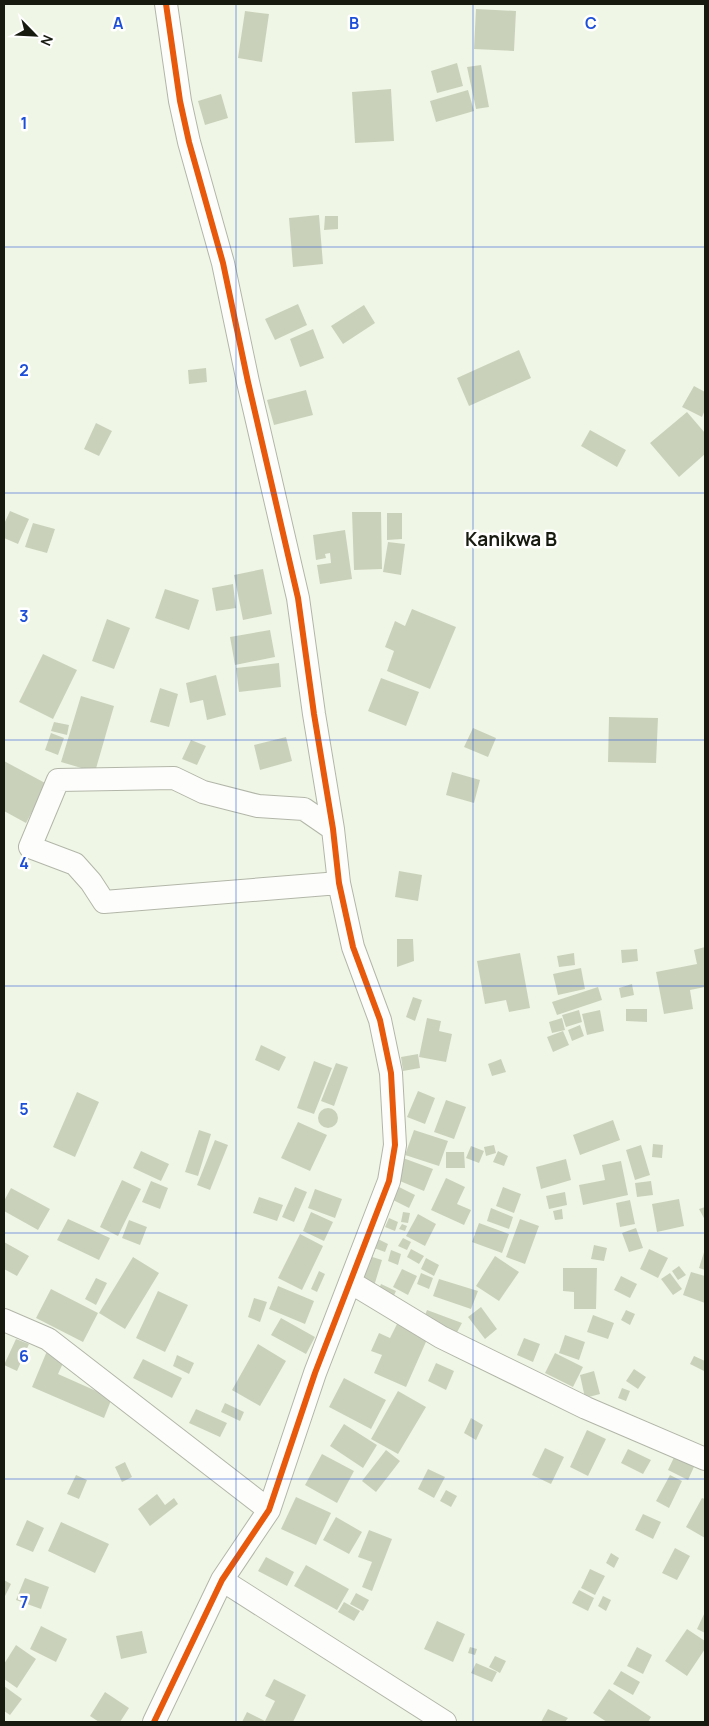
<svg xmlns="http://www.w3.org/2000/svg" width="709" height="1726" font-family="Manrope,sans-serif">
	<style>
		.building { fill: #cad1bb }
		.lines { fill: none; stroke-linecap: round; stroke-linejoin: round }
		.street-casing { stroke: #b2b6a9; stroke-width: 24 }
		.street { stroke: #fdfefb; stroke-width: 22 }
		.cycleway-casing { stroke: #fff; stroke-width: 9 }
		.cycleway { stroke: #e8590c; stroke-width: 6 }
		.grid { fill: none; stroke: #1d4ed8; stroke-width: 1; stroke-opacity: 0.55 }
		.labels { text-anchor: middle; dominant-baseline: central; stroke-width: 5; stroke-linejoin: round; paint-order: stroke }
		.quarter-label { font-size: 19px; font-weight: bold; fill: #161a0f; stroke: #fff }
		.grid-label { font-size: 16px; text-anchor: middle; font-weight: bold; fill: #1d4ed8; stroke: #fff; stroke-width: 5; stroke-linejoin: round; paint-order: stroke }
	</style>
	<rect width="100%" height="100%" fill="#f0f6e5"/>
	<!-- building -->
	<path class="building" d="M476,9L516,11L514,51L474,49Z
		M245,11L269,14L262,62L238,58Z
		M457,63L463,86L437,93L431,71Z
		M481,65L489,107L476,109L467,67Z
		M391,89L394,141L355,143L352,92Z
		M468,90L474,111L436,122L430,101Z
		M221,94L228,118L205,125L198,101Z
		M319,215L323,264L293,267L289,218Z
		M325,216H338V229L324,230Z
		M298,304L307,325L275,340L265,319Z
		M364,305L375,323L343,344L331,326Z
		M313,329L324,358L300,367L290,339Z
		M519,350L531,378L469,406L457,378Z
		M206,368L207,382L189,384L188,370Z
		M694,386L705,392V410L702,417L682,407Z
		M306,390L313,415L274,425L267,400Z
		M687,412L705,433V454L679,477L650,443Z
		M96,423L112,431L99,456L84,449Z
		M590,430L626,450L617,467L581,446Z
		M10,511L29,519L18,544L4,538V524Z
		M352,512H381L382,569L354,570Z
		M387,513H402V539L387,540Z
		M33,523L55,529L47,553L25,547Z
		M345,530L352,579L320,584L317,565L331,563L330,553L325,554L326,558L316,560L313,535Z
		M388,542L405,544L401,575L383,572Z
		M263,569L272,614L243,620L234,575Z
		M233,584L236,608L216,611L212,588Z
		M165,589L199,600L189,630L155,618Z
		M412,609L456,627L430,689L387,671L394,651L385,647L395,621L405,626Z
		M107,619L130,628L114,669L92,661Z
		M270,630L275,657L235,665L230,637Z
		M43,654L77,670L53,719L19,702Z
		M279,663L281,687L239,692L236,668Z
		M216,675L226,715L207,720L203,700L190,703L186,683Z
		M381,678L419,692L406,726L368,711Z
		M160,688L178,694L169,727L150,722Z
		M81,696L114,706L95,772L61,762Z
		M609,717L658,718L656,763L608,762Z
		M54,722L69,725L67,735L51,731Z
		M473,728L496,738L488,757L464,747Z
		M51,733L64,738L58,755L45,750Z
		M286,737L292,761L260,770L254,745Z
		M191,740L206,746L197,765L182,759Z
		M4,761L47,784L26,823L4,811Z
		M452,772L480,780L474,803L446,795Z
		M399,871L422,875L418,901L395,897Z
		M397,939H413L414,961L397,967Z
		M705,947V987L690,990L693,1009L664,1014L656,972L697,964L694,950Z
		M637,949L638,961L622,963L621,950Z
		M520,953L530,1008L509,1012L506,1000L485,1004L477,961Z
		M574,953L575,965L559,967L557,956Z
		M581,968L585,989L558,995L553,974Z
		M632,984L634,995L621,998L619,988Z
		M598,987L602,1000L557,1015L552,1002Z
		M413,997L422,1000L415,1021L406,1017Z
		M626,1009H647V1022L626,1021Z
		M579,1010L582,1022L566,1027L562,1015Z
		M600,1010L604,1031L587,1035L582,1014Z
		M427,1018L441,1021L439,1031L452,1034L446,1062L419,1057Z
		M562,1018L565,1030L552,1033L549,1022Z
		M580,1025L584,1036L572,1041L568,1030Z
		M563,1031L569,1045L553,1052L547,1037Z
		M261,1045L286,1057L279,1071L255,1060Z
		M418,1054L420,1068L403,1071L401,1057Z
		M501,1059L506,1072L492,1076L488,1064Z
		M314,1061L332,1068L314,1114L297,1108Z
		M336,1063L348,1067L334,1106L321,1101Z
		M418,1091L435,1098L425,1124L407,1117Z
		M77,1092L99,1102L75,1157L53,1147Z
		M446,1100L466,1107L454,1139L434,1132Z
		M318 1118a10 10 0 1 1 20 0a10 10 0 1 1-20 0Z
		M613,1120L620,1140L580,1155L573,1135Z
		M298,1122L327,1135L310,1171L281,1158Z
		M199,1130L211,1134L198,1176L185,1172Z
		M414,1130L448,1141L439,1166L405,1155Z
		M215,1140L228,1145L210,1190L197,1185Z
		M653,1144L663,1145L662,1158L652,1157Z
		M494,1145L496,1153L486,1156L484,1147Z
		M641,1145L650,1175L635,1180L626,1150Z
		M471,1146L484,1151L479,1163L466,1158Z
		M141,1151L169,1164L161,1181L133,1168Z
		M498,1151L508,1156L504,1166L493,1162Z
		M446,1152H464L465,1168H446Z
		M403,1158L433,1169L424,1191L395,1179Z
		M566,1159L571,1180L541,1189L536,1167Z
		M621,1161L628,1195L583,1205L579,1185L605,1180L602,1165Z
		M446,1178L465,1187L457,1204L471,1210L464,1225L431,1210Z
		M122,1180L141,1189L118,1236L100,1227Z
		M151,1181L168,1188L160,1209L142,1202Z
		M651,1181L653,1195L637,1197L635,1183Z
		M295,1187L307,1192L294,1222L282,1217Z
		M399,1187L415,1195L409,1208L393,1200Z
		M503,1187L521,1194L514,1213L496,1206Z
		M11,1188L50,1209L38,1230L4,1211V1201Z
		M315,1189L342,1199L335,1218L308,1208Z
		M565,1192L567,1205L549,1209L546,1196Z
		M259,1197L283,1205L277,1221L253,1213Z
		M679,1199L684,1226L657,1232L652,1204Z
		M630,1200L635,1224L620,1227L616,1203Z
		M705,1207V1220L699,1209Z
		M491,1208L513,1217L509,1229L487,1221Z
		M562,1209L563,1219L555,1220L553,1211Z
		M311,1212L333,1222L324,1241L303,1231Z
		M403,1212L410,1213L408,1223L401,1222Z
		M418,1214L436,1224L425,1246L406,1236Z
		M389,1218L398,1222L395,1231L385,1227Z
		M68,1219L110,1238L99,1260L57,1240Z
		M520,1219L539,1226L525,1264L506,1257Z
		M129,1220L147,1227L140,1245L122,1238Z
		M479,1223L509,1234L502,1253L472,1242Z
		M402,1224L407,1226L405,1231L399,1229Z
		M636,1228L643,1248L629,1252L622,1233Z
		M300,1234L323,1246L302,1290L278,1278Z
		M403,1238L411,1242L407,1250L398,1246Z
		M378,1239L388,1244L385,1252L374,1248Z
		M4,1242L29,1256L17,1276L4,1269Z
		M594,1245L607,1248L604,1261L591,1259Z
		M411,1249L424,1256L419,1264L407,1257Z
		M649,1249L668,1258L658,1278L640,1269Z
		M705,1249V1270L699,1268Z
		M391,1250L401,1254L398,1265L388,1261Z
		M366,1255L382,1260L374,1286L358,1282Z
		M495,1256L519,1272L499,1301L476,1286Z
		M133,1257L159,1273L125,1329L99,1313Z
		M426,1258L439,1265L434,1276L421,1269Z
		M679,1266L686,1275L678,1280L672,1271Z
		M563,1268H597L596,1309H574V1292L563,1291Z
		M402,1269L417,1276L408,1295L393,1287Z
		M319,1271L325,1274L317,1292L311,1289Z
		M691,1272L705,1276V1303L683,1295Z
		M421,1273L433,1278L429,1289L417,1284Z
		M670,1273L682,1289L673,1295L661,1279Z
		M621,1276L637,1284L630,1298L614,1290Z
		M96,1278L107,1283L96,1305L85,1299Z
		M439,1279L478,1291L471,1309L433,1296Z
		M381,1284L396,1291L390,1304L376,1296Z
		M278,1286L314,1301L305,1324L269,1309Z
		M51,1289L98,1313L83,1342L36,1318Z
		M158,1291L188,1305L165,1352L136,1338Z
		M254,1298L267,1302L260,1322L248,1317Z
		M481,1307L497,1329L485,1339L468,1317Z
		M427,1310L462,1323L455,1336L422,1323Z
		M626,1310L635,1314L630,1325L621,1320Z
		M593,1315L614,1323L608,1339L587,1332Z
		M281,1318L315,1337L306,1354L271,1335Z
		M398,1322L429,1335L406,1387L374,1373L382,1355L371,1351L379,1333L390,1338Z
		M565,1335L585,1342L579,1360L559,1353Z
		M524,1338L540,1344L533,1362L517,1355Z
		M16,1339L29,1344L17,1371L4,1365Z
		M258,1344L286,1361L260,1406L232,1390Z
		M47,1351L65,1359L58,1374L112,1398L104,1418L32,1387Z
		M555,1353L583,1367L573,1387L545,1373Z
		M177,1355L194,1363L189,1374L173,1366Z
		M694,1356L705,1361L704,1371L690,1364Z
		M143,1359L182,1378L172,1398L133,1378Z
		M436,1363L454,1371L446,1390L428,1381Z
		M634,1369L646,1377L638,1389L626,1381Z
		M594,1371L600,1394L585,1398L580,1375Z
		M344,1378L386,1400L371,1429L329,1407Z
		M622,1388L630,1391L626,1401L618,1398Z
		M398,1391L426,1407L398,1454L371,1439Z
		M225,1403L244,1412L240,1421L221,1412Z
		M196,1409L227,1423L220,1437L189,1423Z
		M471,1418L483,1425L476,1440L464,1433Z
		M344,1424L377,1445L363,1468L330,1446Z
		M587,1430L606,1439L588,1476L570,1467Z
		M545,1448L564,1457L551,1484L532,1475Z
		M628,1449L651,1460L643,1474L621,1463Z
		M678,1449L698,1458L688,1480L668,1470Z
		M386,1450L400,1461L376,1492L362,1481Z
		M322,1454L354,1471L337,1503L305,1485Z
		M125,1462L132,1477L122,1482L115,1467Z
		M428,1469L445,1477L434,1498L418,1489Z
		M76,1475L87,1480L79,1499L67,1494Z
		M670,1475L682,1481L669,1508L656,1501Z
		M446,1490L457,1496L451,1507L440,1501Z
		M157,1494L165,1505L174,1498L178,1504L150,1526L138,1509Z
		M296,1497L331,1513L316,1545L281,1529Z
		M702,1498L705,1499V1538L686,1527Z
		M643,1514L661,1522L653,1539L635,1530Z
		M336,1517L362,1532L349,1554L323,1540Z
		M27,1520L44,1528L33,1552L16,1545Z
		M61,1522L109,1544L95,1573L48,1551Z
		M369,1530L392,1539L372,1591L362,1587L372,1562L358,1557Z
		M675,1548L690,1556L677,1580L662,1573Z
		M611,1553L619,1558L614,1568L606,1563Z
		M266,1557L294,1572L287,1586L258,1571Z
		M306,1565L349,1589L337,1610L294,1586Z
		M590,1569L605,1576L595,1595L581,1588Z
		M25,1578L49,1587L41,1609L16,1600Z
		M4,1580L11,1584L4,1598Z
		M579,1590L594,1598L588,1611L572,1603Z
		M356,1593L369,1600L363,1611L350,1604Z
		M603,1596L611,1600L606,1611L598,1606Z
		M344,1602L360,1611L354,1621L338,1612Z
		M705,1612V1633L697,1629Z
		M437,1621L465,1634L453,1662L424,1649Z
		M41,1626L67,1639L56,1662L30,1649Z
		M687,1629L705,1641V1649L687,1676L665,1661Z
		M142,1631L147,1653L121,1659L116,1636Z
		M16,1645L36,1659L17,1688L4,1679V1664Z
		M470,1647L477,1649L475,1655L468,1653Z
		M637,1647L652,1655L643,1674L627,1666Z
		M495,1656L506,1661L500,1673L489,1667Z
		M476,1663L497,1672L492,1682L471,1673Z
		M621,1671L640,1682L633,1695L613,1684Z
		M274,1679L306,1695L293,1722H242L247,1712L265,1721L275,1701L265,1696Z
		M4,1686L22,1699L10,1715L4,1711Z
		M609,1689L651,1717L648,1722H607L593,1713Z
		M105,1692L129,1708L120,1722H99L90,1716Z
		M548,1709L568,1718L565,1722H541Z"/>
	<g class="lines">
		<!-- street casing -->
		<g class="street-casing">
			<path id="street" d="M333,829L304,809L258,806L203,792L174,778L58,780L30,847L75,864L91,882L104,902L339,883
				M350,1282L441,1337L586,1408L705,1459
				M4,1320L48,1339L269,1510
				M222,1580L445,1722
				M154,1722L222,1580L269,1510L315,1373L389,1181L395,1145L391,1073L380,1020L353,947L339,883L333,829L314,714L298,598L248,382L223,263L189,142L180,101L166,4"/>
		</g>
		<!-- street -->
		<use href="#street" class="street"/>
		<!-- cycleway casing -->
		<g class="cycleway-casing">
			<path id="cycleway" d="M154,1722L222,1580L269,1510L315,1373L389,1181L395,1145L391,1073L380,1020L353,947L339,883L333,829L314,714L298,598L248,382L223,263L189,142L180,101L166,4"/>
		</g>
		<!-- cycleway -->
		<use href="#cycleway" class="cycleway"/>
	</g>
	<!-- grid -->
	<path class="grid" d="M236,4V1722M473,4V1722M4,247H705M4,493H705M4,740H705M4,986H705M4,1233H705M4,1479H705"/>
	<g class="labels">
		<!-- quarter labels -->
		<g class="quarter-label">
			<text x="511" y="539">Kanikwa B</text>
		</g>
	</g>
	<g class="grid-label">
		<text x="118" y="29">A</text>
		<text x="354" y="29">B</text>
		<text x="591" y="29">C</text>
		<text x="24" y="129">1</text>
		<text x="24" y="376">2</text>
		<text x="24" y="622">3</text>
		<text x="24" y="869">4</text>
		<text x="24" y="1115">5</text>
		<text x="24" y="1362">6</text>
		<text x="24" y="1608">7</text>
	</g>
	<!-- border -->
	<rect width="709" height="1726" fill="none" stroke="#161a0f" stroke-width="10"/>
	<!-- north arrow -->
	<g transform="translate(35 35) rotate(114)" stroke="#ffffff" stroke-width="4" paint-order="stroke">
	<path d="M0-4L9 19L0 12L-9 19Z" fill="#161a0f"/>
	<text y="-8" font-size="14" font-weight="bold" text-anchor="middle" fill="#161a0f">N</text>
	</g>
</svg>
